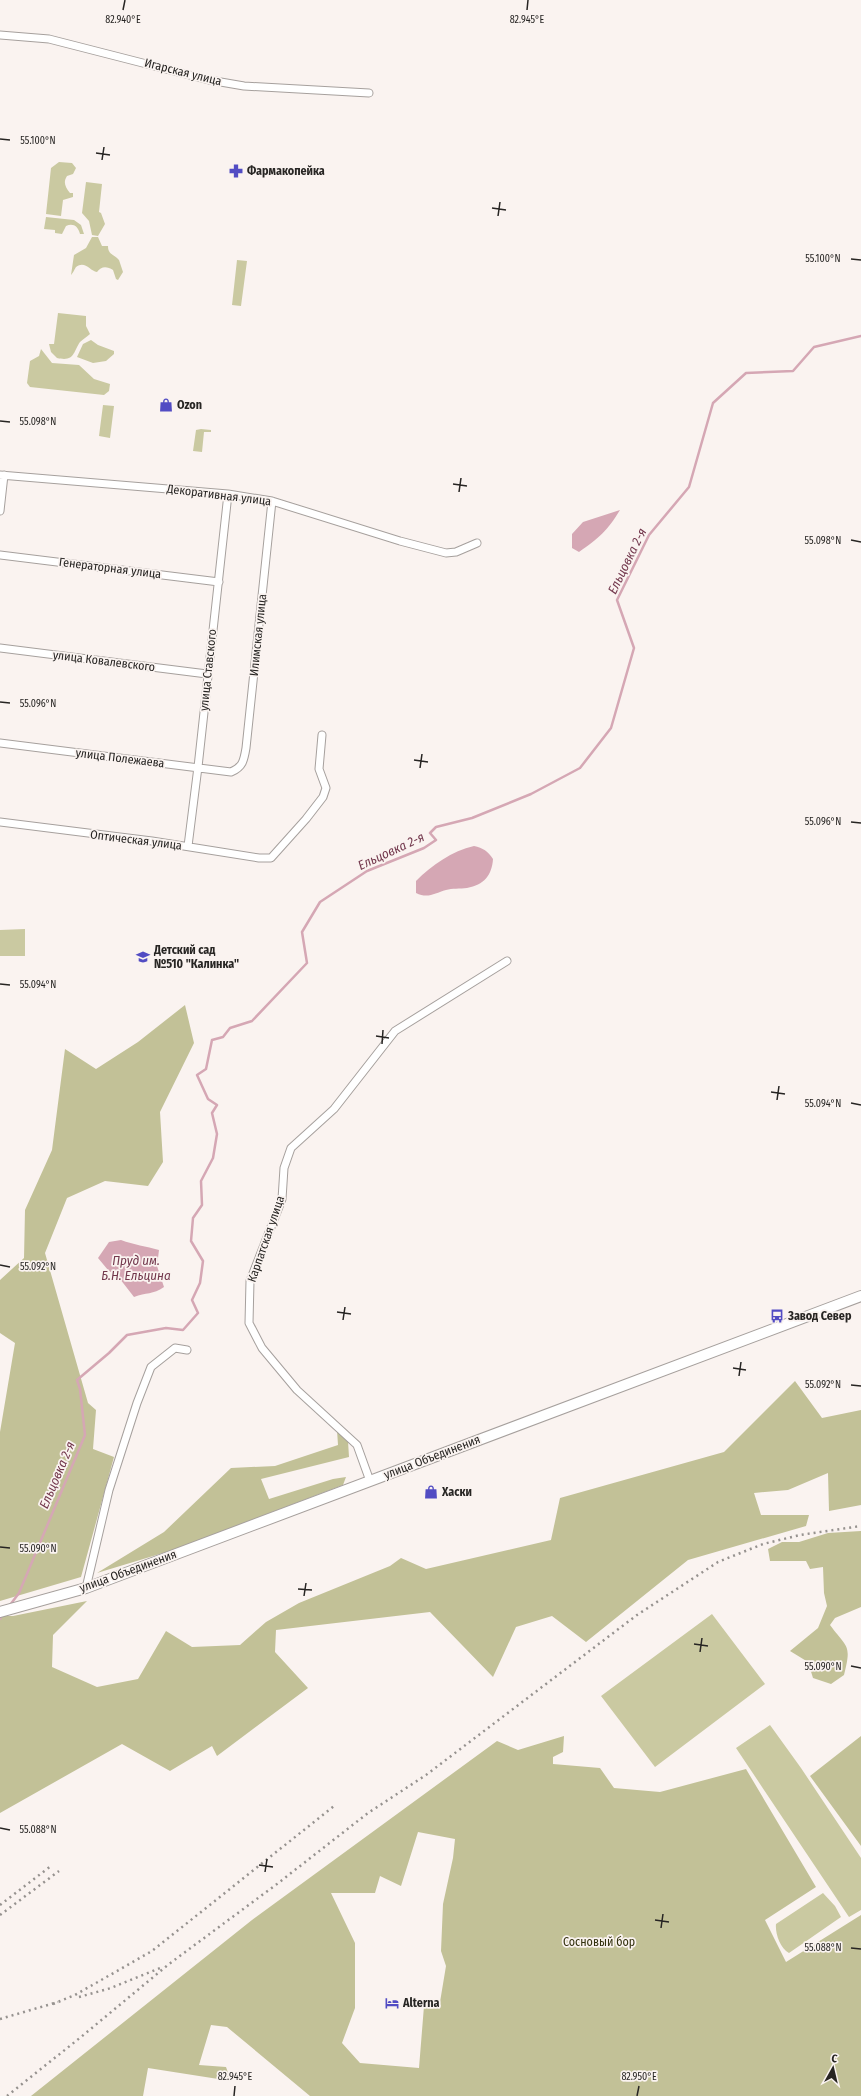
<svg xmlns="http://www.w3.org/2000/svg" width="861" height="2096" font-family="'Fira Sans Condensed',sans-serif">
	<style>
		.green { fill: #cac9a1 }
		.forest { fill: #c2c197; fill-rule: evenodd }
		.water { fill: #d5a7b4 }
		.lines { fill: none; stroke-linecap: round; stroke-linejoin: round }
		.stream { stroke: #d5a7b4; stroke-width: 2.5 }
		.street-casing { stroke: #a6a09d; stroke-width: 9 }
		.secondary-casing { stroke: #a6a09d; stroke-width: 12 }
		.street { stroke: #fff; stroke-width: 7 }
		.secondary { stroke: #fff; stroke-width: 10 }
		.rail { stroke: #96928f; stroke-width: 2.5; stroke-dasharray: 2 4; stroke-linecap: butt }
		.ticks { fill: none; stroke: #272523; stroke-width: 1.5 }
		.labels { text-anchor: middle; dominant-baseline: central; stroke-width: 3.5; stroke-linejoin: round; paint-order: stroke }
		.street-label { font-size: 12px; fill: #272523; stroke: #faf3f0 }
		.poi-label { font-size: 12px; font-weight: bold; fill: #272523; stroke: #faf3f0; text-anchor: start }
		.park-label { font-size: 12px; fill: #32300d; stroke: #faf3f0 }
		.water-label { font-size: 13px; font-style: italic; fill: #72374c; stroke: #faf3f0 }
		.ticks-label { font-size: 10px; text-anchor: middle; fill: #272523; stroke: #faf3f0; stroke-width: 3.5; stroke-linejoin: round; paint-order: stroke }
	</style>
	<rect width="100%" height="100%" fill="#faf3f0"/>
	<!-- green -->
	<path class="green" d="M59,162L72,163L76,168L73,174L67,176C63,182 65,187 70,193H73V197L63,200L61,216L46,214L51,168Z
		M86,182L102,184L99,212L101,213L105,224L98,236L92,235L89,221L82,213Z
		M46,217L74,220L81,225L84,234H80C78,226 73,223 66,226L62,234L55,233V230L44,229Z
		M92,237H98L102,246H108C108,255 114,254 119,260L123,272L118,280L116,279L113,270C107,266 101,266 97,272C90,271 85,260 76,267C74,270 73,273 71,275L74,255L86,248Z
		M237,260L247,261L241,306L232,305Z
		M58,313L86,316V326L90,334C87,337 83,339 80,342C73,352 75,362 57,358L51,352L49,344H54Z
		M91,340L98,345L114,351V354L106,361L93,363L77,357L83,344Z
		M41,349L52,363L79,365L94,379L110,384L109,391L104,395L30,387L27,383L30,361L39,356Z
		M103,405L114,406L110,438L99,436Z
		M201,429L211,430V432H204L202,452L193,451L196,430Z
		M25,929V956H0V930Z
		M712,1614L765,1684L655,1767L601,1696Z
		M770,1725L801,1768L861,1858V1910L849,1917L736,1748Z
		M823,1893L835,1906L841,1917L789,1953C780,1948 775,1933 776,1924Z"/>
	<!-- forest -->
	<path class="forest" d="M185,1005L194,1043L160,1112L163,1162L148,1186L105,1181L67,1198L45,1253L88,1403L96,1410L93,1449L114,1457L81,1577L0,1601V1432L15,1343L0,1333V1280L24,1258L25,1210L52,1150L65,1049L96,1069L138,1042Z
		M795,1381L822,1418L861,1410V1505L829,1511L828,1473L788,1490L754,1493L761,1515H809L806,1526L688,1560L586,1642L552,1616L516,1627L493,1677L430,1612L276,1630L275,1652L308,1688L217,1756L212,1746L170,1771L122,1744L0,1813V1616H13L87,1601L53,1635L52,1667L97,1687L138,1679L166,1631L192,1647L240,1645L266,1622L299,1603L390,1566L401,1558L426,1569L551,1540L560,1498L724,1452Z
		M337,1430L348,1441L349,1457L261,1479L269,1499L333,1479L346,1477L343,1485L173,1550L97,1573L164,1532L231,1468L275,1466L338,1445Z
		M861,1531V1607L835,1618L830,1625C847,1648 852,1644 844,1675L831,1684L813,1678L808,1662L790,1651L818,1628L827,1606L824,1593L823,1567L810,1569L806,1561H770L768,1549L782,1542H799L828,1533Z
		M564,1736L563,1752L553,1757V1764L600,1768L614,1788L660,1792L746,1769L816,1887L765,1920L786,1962L861,1915V2096H310L227,2027L211,2025L199,2065L226,2067L231,2081L148,2068L143,2096H31L252,1920L497,1741L518,1750ZM418,1832L455,1839L453,1858L443,1904L441,1951L446,1966L439,2008L424,2006L419,2068L360,2063L342,2043L355,2008V1943L331,1893H375L380,1876L401,1886Z
		M861,1736V1846L810,1776Z"/>
	<!-- water -->
	<path class="water" d="M620,510C608,530 598,539 579,552L572,548V534L583,522Z
		M474,846C483,848 488,851 493,859C492,875 484,885 467,888C460,889 452,888 446,890C435,893 428,899 416,893V881C432,865 452,851 474,846Z
		M121,1240C134,1245 146,1246 159,1250L157,1266L164,1287C153,1295 146,1292 134,1297L120,1279L108,1270L98,1258L109,1242Z"/>
	<g class="lines">
		<!-- stream -->
		<path class="stream" d="M10,1605L19,1593L85,1435L80,1389L77,1380L109,1353L127,1335L166,1328L183,1330L198,1313L192,1300L200,1283L203,1261L191,1241L193,1218L202,1205L201,1181L213,1158L217,1134L212,1113L217,1105L208,1099L197,1075L206,1069L212,1040L223,1037L230,1028L252,1021L307,963L302,932L320,902L367,871L424,848L436,840L430,833L436,827L472,818L531,794L580,768L611,728L634,648L617,600L649,535L689,487L713,403L746,373L793,371L814,347L861,336
			M0,1619L2,1615"/>
		<!-- street casing -->
		<g class="street-casing">
			<path id="street" d="M0,35L49,39L209,80L244,86L369,93
				M0,475L228,494L272,501L400,541L446,553L456,552L477,543
				M0,511L4,475
				M0,555L219,582
				M0,648L207,674
				M0,743L231,772C243,767 244,760 246,748L272,501
				M0,822L152,841L259,858H271L306,819L323,797L326,788L319,769L322,735
				M188,846L198,767L228,494
				M370,1481L357,1445L297,1390L262,1348L249,1323L250,1281L282,1199L284,1168L291,1148L334,1109L395,1031L507,961
				M86,1588L109,1490L137,1403L151,1367L175,1348L187,1350"/>
		</g>
		<!-- secondary casing -->
		<g class="secondary-casing">
			<path id="secondary" d="M0,1612L86,1588L861,1296"/>
		</g>
		<!-- street -->
		<use href="#street" class="street"/>
		<!-- secondary -->
		<use href="#secondary" class="secondary"/>
		<!-- rail -->
		<path class="rail" d="M0,1905L51,1866
			M0,1915L59,1871
			M79,1997L111,1988L160,1968
			M53,2004L75,1995L152,1951L334,1806
			M0,2019L58,2002
			M7,2096L81,2037L169,1964L277,1884L368,1813L426,1775L637,1615L718,1562L763,1544L800,1535L861,1526"/>
	</g>
	<!-- ticks -->
	<path class="ticks" d="M123,10L125,0M527,10L528,0M0,139L10,140M96,153L110,155M102,160L104,147M492,208L506,210M498,216L500,202M851,259L861,260M0,421L10,422M453,484L467,486M459,492L461,478M851,540L861,542M0,702L10,703M414,760L428,762M420,768L422,754M851,822L861,823M0,984L10,985M376,1036L389,1038M382,1044L383,1030M771,1092L785,1094M777,1100L779,1086M851,1103L861,1105M0,1265L10,1267M337,1312L351,1314M343,1320L345,1307M733,1368L746,1370M739,1376L741,1362M851,1385L861,1386M0,1547L10,1548M298,1589L312,1590M304,1596L306,1583M694,1644L708,1646M700,1652L702,1638M851,1666L861,1668M0,1828L10,1830M259,1865L273,1867M265,1872L267,1859M655,1920L669,1922M661,1928L663,1914M851,1948L861,1949M234,2096L235,2086M637,2096L639,2086"/>
	<!-- icons -->
	<defs>
		<g id="pharmacy-bare" transform="scale(1.08)"><path d="M-2-6h4v4h4v4h-4v4h-4v-4h-4v-4h4Z" fill="#524cc3" stroke="#faf3f0" stroke-width="2.5" paint-order="stroke"/></g>
		<g id="shop-bare" transform="scale(1.08)"><path d="M-5-2.5h2.3a2.7 3.5 0 0 1 5.4 0H5L5.5 6h-11ZM-1.5-2.5h3a1.5 2.3 0 0 0-3 0Z" fill="#524cc3" stroke="#faf3f0" stroke-width="2.5" paint-order="stroke"/></g>
		<g id="school-bare" transform="scale(1.08)"><path d="M0-5L7-2L0 1L-7-2ZM-4 1L0 2.5L4 1V4Q0 6-4 4Z" fill="#524cc3" stroke="#faf3f0" stroke-width="2.5" paint-order="stroke"/></g>
		<g id="bus-bare" transform="scale(1.08)"><path d="M-5-6H5V4H4V6H2V4H-2V6H-4V4H-5ZM-3.5-4V0h7V-4ZM-3.5 1.2v1.5H-2V1.2ZM2 1.2v1.5H3.5V1.2Z" fill="#524cc3" stroke="#faf3f0" stroke-width="2.5" paint-order="stroke"/></g>
		<g id="hotel-bare" transform="scale(1.08)"><path d="M-6-4.5h1.5V1H6V5H4.5V3h-9V5H-6ZM-4 0a1.8 1.8 0 1 1 3.6 0ZM.5 0V-2.5h3Q6-2.5 6 0Z" fill="#524cc3" stroke="#faf3f0" stroke-width="2.5" paint-order="stroke"/></g>
	</defs>
	<g fill-rule="evenodd">
		<use href="#pharmacy-bare" x="236" y="171"/>
		<use href="#shop-bare" x="166" y="405"/>
		<use href="#school-bare" x="143" y="957"/>
		<use href="#bus-bare" x="777" y="1316"/>
		<use href="#shop-bare" x="431" y="1492"/>
		<use href="#hotel-bare" x="392" y="2003"/>
	</g>
	<g class="labels">
		<!-- street labels -->
		<g class="street-label">
			<text transform="translate(183 72) rotate(14)">Игарская улица</text>
			<text transform="translate(219 495) rotate(7)">Декоративная улица</text>
			<text transform="translate(110 568) rotate(7)">Генераторная улица</text>
			<text transform="translate(258 635) rotate(-84)">Илимская улица</text>
			<text transform="translate(104 661) rotate(7)">улица Ковалевского</text>
			<text transform="translate(208 670) rotate(-84)">улица Ставского</text>
			<text transform="translate(120 758) rotate(7)">улица Полежаева</text>
			<text transform="translate(136 840) rotate(7)">Оптическая улица</text>
			<text transform="translate(266 1239) rotate(-71)">Карпатская улица</text>
			<text transform="translate(432 1457) rotate(-21)">улица Объединения</text>
			<text transform="translate(128 1571) rotate(-20)">улица Объединения</text>
		</g>
		<!-- poi labels -->
		<g class="poi-label">
			<text x="247" y="171">Фармакопейка</text>
			<text x="177" y="405">Ozon</text>
			<text x="154" y="950">Детский сад<tspan x="154" dy="14">№510 "Калинка"</tspan></text>
			<text x="788" y="1316">Завод Север</text>
			<text x="442" y="1492">Хаски</text>
			<text x="403" y="2003">Alterna</text>
		</g>
		<!-- park labels -->
		<g class="park-label">
			<text x="599" y="1942">Сосновый бор</text>
		</g>
		<!-- water labels -->
		<g class="water-label">
			<text transform="translate(627 561) rotate(-64)">Ельцовка 2-я</text>
			<text transform="translate(391 851) rotate(-25)">Ельцовка 2-я</text>
			<text x="136" y="1260">Пруд им.<tspan x="136" dy="15">Б.Н. Ельцина</tspan></text>
			<text transform="translate(57 1475) rotate(-67)">Ельцовка 2-я</text>
		</g>
	</g>
	<g class="ticks-label">
		<text x="123" y="23">82.940°E</text>
		<text x="527" y="23">82.945°E</text>
		<text x="38" y="144">55.100°N</text>
		<text x="823" y="262">55.100°N</text>
		<text x="38" y="425">55.098°N</text>
		<text x="823" y="544">55.098°N</text>
		<text x="38" y="707">55.096°N</text>
		<text x="823" y="825">55.096°N</text>
		<text x="38" y="988">55.094°N</text>
		<text x="823" y="1107">55.094°N</text>
		<text x="38" y="1270">55.092°N</text>
		<text x="823" y="1388">55.092°N</text>
		<text x="38" y="1552">55.090°N</text>
		<text x="823" y="1670">55.090°N</text>
		<text x="38" y="1833">55.088°N</text>
		<text x="823" y="1951">55.088°N</text>
		<text x="235" y="2080">82.945°E</text>
		<text x="639" y="2080">82.950°E</text>
	</g>
	<!-- north arrow -->
	<g transform="translate(833 2068) rotate(8)" stroke="#faf3f0" stroke-width="3" paint-order="stroke">
	<path d="M0-3L7 15L0 10L-7 15Z" fill="#272523"/>
	<text y="-6" font-size="11" font-weight="bold" text-anchor="middle" fill="#272523">С</text>
	</g>
</svg>
